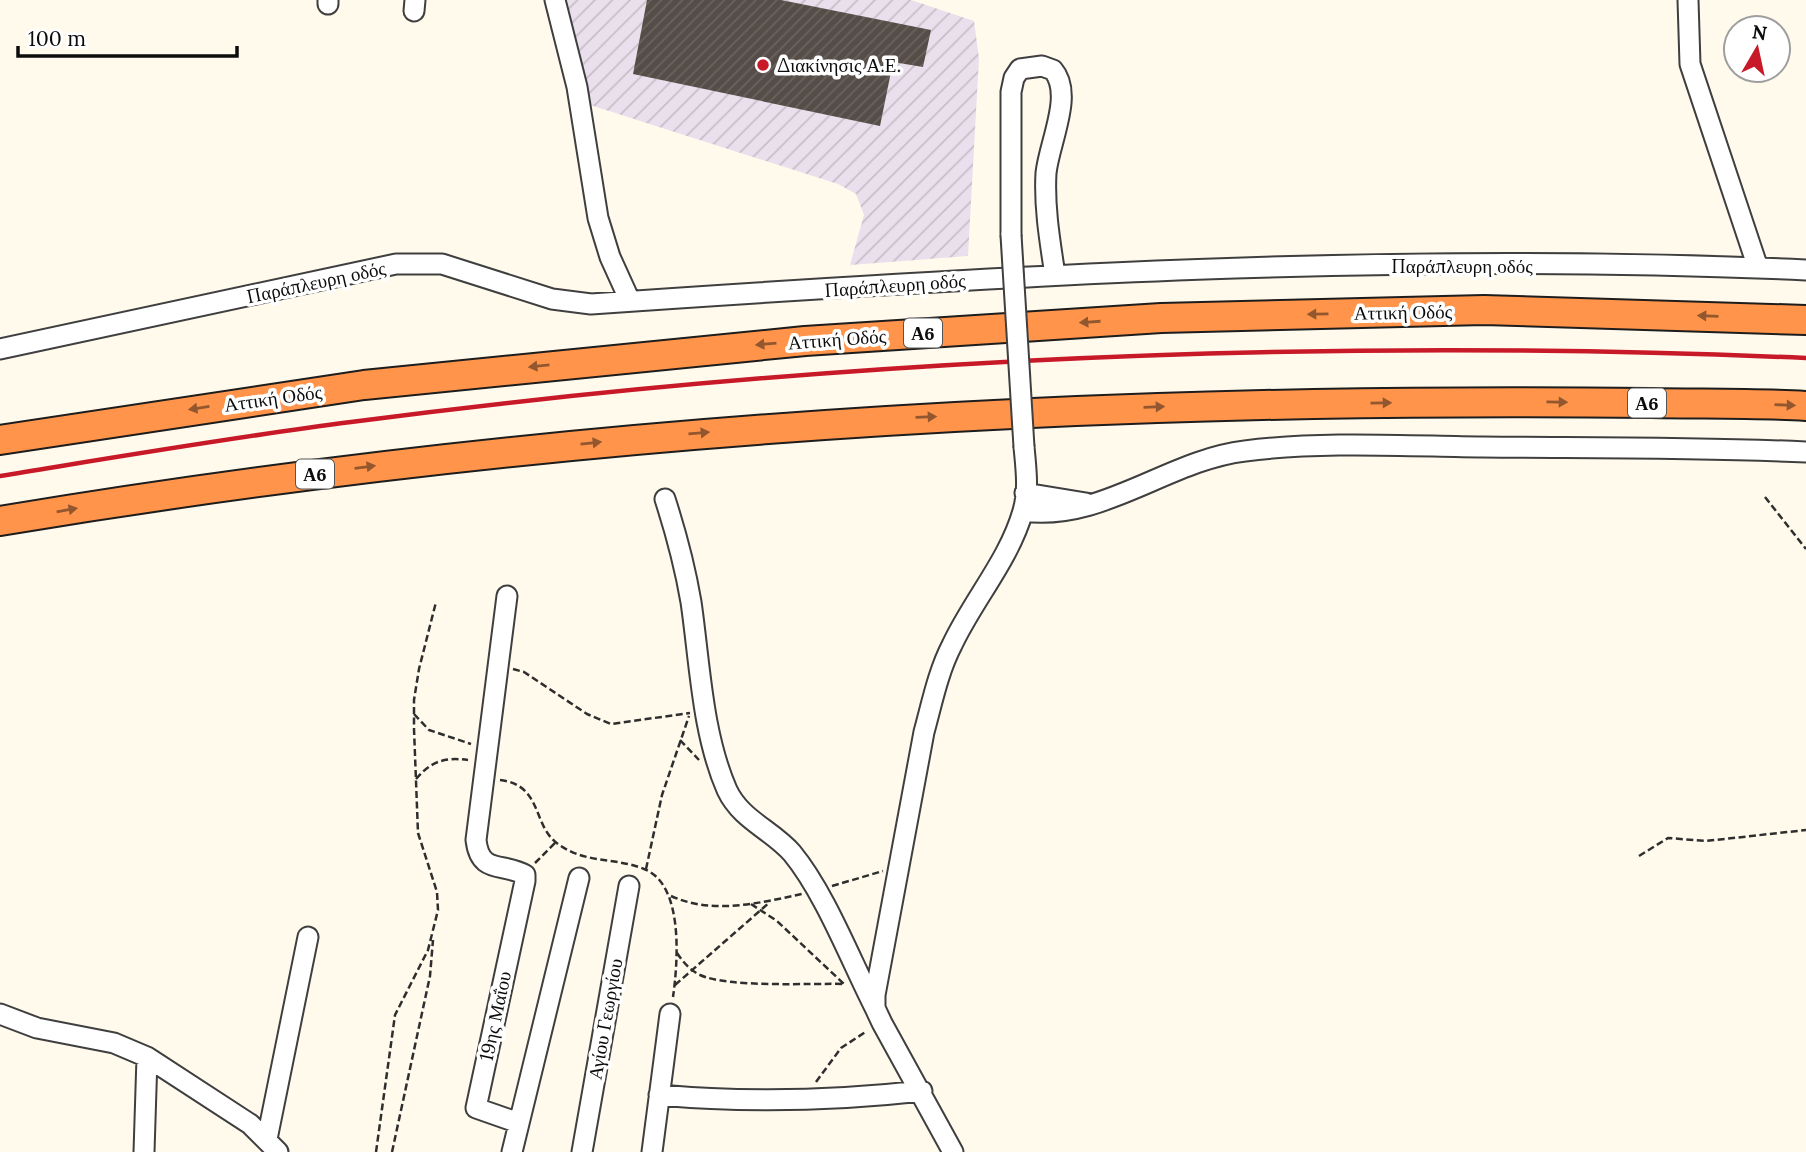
<svg xmlns="http://www.w3.org/2000/svg" width="1806" height="1152" font-family="Lora,serif">
	<style>
		.industrial { fill: url(#industrial-furrows) }
		.building { fill: url(#building-hatch) }
		.lines { fill: none; stroke-linecap: round; stroke-linejoin: round }
		.minor-casing { stroke: #3f3f3f; stroke-width: 23 }
		.highway-casing { stroke: #1d1d1d; stroke-width: 32 }
		.path { stroke: #2e2e2e; stroke-width: 2.5; stroke-dasharray: 7 3.5; stroke-linecap: butt }
		.minor { stroke: #fff; stroke-width: 19 }
		.highway { stroke: #ff944a; stroke-width: 28 }
		.rail { stroke: #c81929; stroke-width: 4.5 }
		.minor-bridge-casing { stroke: #3f3f3f; stroke-width: 23; stroke-linecap: butt }
		.minor-bridge { stroke: #fff; stroke-width: 19 }
		.oneway { fill: #92572e }
		.poi-dot { fill: #c81929; stroke: #fff; stroke-width: 2.5 }
		.labels { text-anchor: middle; dominant-baseline: central; stroke-width: 7; stroke-linejoin: round; paint-order: stroke }
		.shield { fill: #fff; stroke: #555; stroke-width: 2 }
		.shield-label { font-size: 18px; font-weight: bold; fill: #0c0c0c }
		.poi-label { font-size: 19px; fill: #0c0c0c; stroke: #fff; text-anchor: start }
		.street-label { font-size: 19px; fill: #0c0c0c; stroke: #fff }
	</style>
	<defs>
		<pattern id="industrial-furrows" width="10" height="10" patternUnits="userSpaceOnUse" patternTransform="scale(1.75)"><rect width="10" height="10" fill="#eadfec"/><path d="M-1 1l2-2M0 10L10 0M9 11l2-2" fill="none" stroke="#c8bec9"/></pattern>
		<pattern id="building-hatch" width="6" height="6" patternUnits="userSpaceOnUse" patternTransform="scale(1.75)"><rect width="6" height="6" fill="#564d48"/><path d="M-1 1l2-2M0 6l6-6M5 7l2-2" fill="none" stroke="#69625e"/></pattern>
	</defs>
	<rect width="100%" height="100%" fill="#fffaec"/>
	<!-- industrial -->
	<path class="industrial" d="M563,0H911L974,21L979,58L968,256L850,265L864,215L856,194L838,184L587,104Z"/>
	<!-- building -->
	<path class="building" d="M647,0H781L931,30L923,67L893,62L880,126L633,74Z"/>
	<g class="lines">
		<!-- minor casing -->
		<g class="minor-casing">
			<path id="minor" d="M555,0L577,87L598,218L610,257L630,301
				M1688,0L1690,64L1758,268
				M328,4V0
				M414,11L415,0
				M1011,235V92L1014,78L1020,69L1042,66L1053,70C1074,94 1049,143 1046,173C1044,207 1050,242 1055,275
				M0,349L396,264H442L552,299L591,304C995,276 1401,251 1806,270
				M1025,493L1086,503
				M665,499C676,533 685,567 691,602C700,664 702,733 727,790C741,820 772,830 792,853C825,893 851,961 875,1008
				M1023,511C1102,522 1168,460 1245,451C1323,441 1404,446 1483,447C1590,448 1698,447 1806,452
				M507,596L476,840C480,875 503,862 525,875V881L476,1108L519,1123
				M0,1014L37,1028L114,1043L147,1057L250,1124L278,1152
				M659,1095C748,1103 833,1101 922,1091
				M267,1139L308,937
				M144,1152L147,1057
				M512,1152L579,878
				M582,1152L629,886
				M652,1152L670,1014
				M953,1152L882,1023L875,1008V995L924,732C932,703 938,672 952,645C973,600 1009,560 1023,511C1029,491 1026,468 1024,447"/>
		</g>
		<!-- highway casing -->
		<g class="highway-casing">
			<path id="highway" d="M0,440L364,385L805,341L1161,318L1484,310L1806,320
				M0,521C437,448 872,412 1314,404C1427,402 1539,402 1651,403C1703,404 1755,403 1806,406"/>
		</g>
		<!-- path -->
		<path class="path" d="M1765,497L1806,549
			M513,669L524,672L587,714L611,724L690,713
			M414,714L429,730L471,744
			M680,740L699,760
			M416,779C431,761 445,757 468,760
			M500,780C543,785 532,826 558,844C585,864 615,857 644,869C684,884 678,962 673,997
			M1639,856L1668,838L1706,841L1806,830
			M535,863L555,843
			M646,869L662,795L689,716
			M832,886L883,871
			M671,896C713,915 759,903 802,894
			M751,904L777,921L844,984
			M677,953C683,962 690,970 700,975C729,988 811,983 845,984
			M675,985L770,902
			M816,1082L841,1048L867,1031
			M376,1152L395,1015L428,950L438,910L437,892L418,833L414,729V700L419,669L436,602
			M392,1152L430,976L433,940"/>
		<!-- minor -->
		<use href="#minor" class="minor"/>
		<!-- highway -->
		<use href="#highway" class="highway"/>
		<!-- rail -->
		<path class="rail" d="M0,476C117,457 234,437 351,422C832,359 1321,337 1806,358"/>
		<!-- minor-bridge casing -->
		<g class="minor-bridge-casing">
			<path id="minor-bridge" d="M1011,235L1024,447"/>
		</g>
		<!-- minor-bridge -->
		<use href="#minor-bridge" class="minor-bridge"/>
	</g>
	<!-- one-way arrows -->
	<defs><path id="oneway-solid" d="M-6-.8H1V-3.2L6.5 0L1 3.2V.8H-6Z" transform="scale(1.75)"/></defs>
	<g class="oneway">
		<use href="#oneway-solid" transform="translate(1318 314) rotate(179)"/>
		<use href="#oneway-solid" transform="translate(1708 316) rotate(-178)"/>
		<use href="#oneway-solid" transform="translate(1090 322) rotate(176)"/>
		<use href="#oneway-solid" transform="translate(766 344) rotate(175)"/>
		<use href="#oneway-solid" transform="translate(539 366) rotate(174)"/>
		<use href="#oneway-solid" transform="translate(1557 402) rotate(1)"/>
		<use href="#oneway-solid" transform="translate(1381 403) rotate(-1)"/>
		<use href="#oneway-solid" transform="translate(1785 405) rotate(2)"/>
		<use href="#oneway-solid" transform="translate(1154 407) rotate(-2)"/>
		<use href="#oneway-solid" transform="translate(199 408) rotate(171)"/>
		<use href="#oneway-solid" transform="translate(926 417) rotate(-2)"/>
		<use href="#oneway-solid" transform="translate(699 433) rotate(-5)"/>
		<use href="#oneway-solid" transform="translate(591 443) rotate(-6)"/>
		<use href="#oneway-solid" transform="translate(365 467) rotate(-7)"/>
		<use href="#oneway-solid" transform="translate(67 510) rotate(-10)"/>
	</g>
	<!-- markers -->
	<circle class="poi-dot" cx="763" cy="65" r="7"/>
	<g class="labels">
		<!-- shield labels -->
		<g class="shield">
			<rect x="904" y="318.5" width="38" height="29" rx="5"/>
			<rect x="1628" y="388.5" width="38" height="29" rx="5"/>
			<rect x="296" y="459.5" width="38" height="29" rx="5"/>
		</g>
		<g class="shield-label">
			<text x="923" y="333">Α6</text>
			<text x="1647" y="403">Α6</text>
			<text x="315" y="474">Α6</text>
		</g>
		<!-- poi labels -->
		<g class="poi-label">
			<text x="777" y="65">Διακίνησις Α.Ε.</text>
		</g>
		<!-- street labels -->
		<g class="street-label">
			<text x="1462" y="266">Παράπλευρη οδός</text>
			<text transform="translate(316 282) rotate(-12)">Παράπλευρη οδός</text>
			<text transform="translate(895 285) rotate(-4)">Παράπλευρη οδός</text>
			<text transform="translate(1403 312) rotate(-1)">Αττική Οδός</text>
			<text transform="translate(837 339) rotate(-4)">Αττική Οδός</text>
			<text transform="translate(273 398) rotate(-8)">Αττική Οδός</text>
			<text transform="translate(495 1016) rotate(-78)">19ης Μαΐου</text>
			<text transform="translate(605 1019) rotate(-80)">Αγίου Γεωργίου</text>
		</g>
	</g>
	<!-- north arrow -->
	<g transform="translate(1757 49) rotate(9)"><circle r="33" fill="#ffffff" stroke="#9e9e9e" stroke-width="2"/>
	<path d="M0-5L12 26L0 18L-12 26Z" fill="#c81929"/>
	<text y="-10" font-size="19" font-weight="bold" text-anchor="middle" fill="#0c0c0c">N</text>
	</g>
	<!-- scale -->
	<path d="M18 46v10h219v-10" fill="none" stroke="#0c0c0c" stroke-width="3.5"/>
	<text x="28" y="46" font-size="21" fill="#0c0c0c" stroke="#ffffff" stroke-width="5" paint-order="stroke">100 m</text>
</svg>
